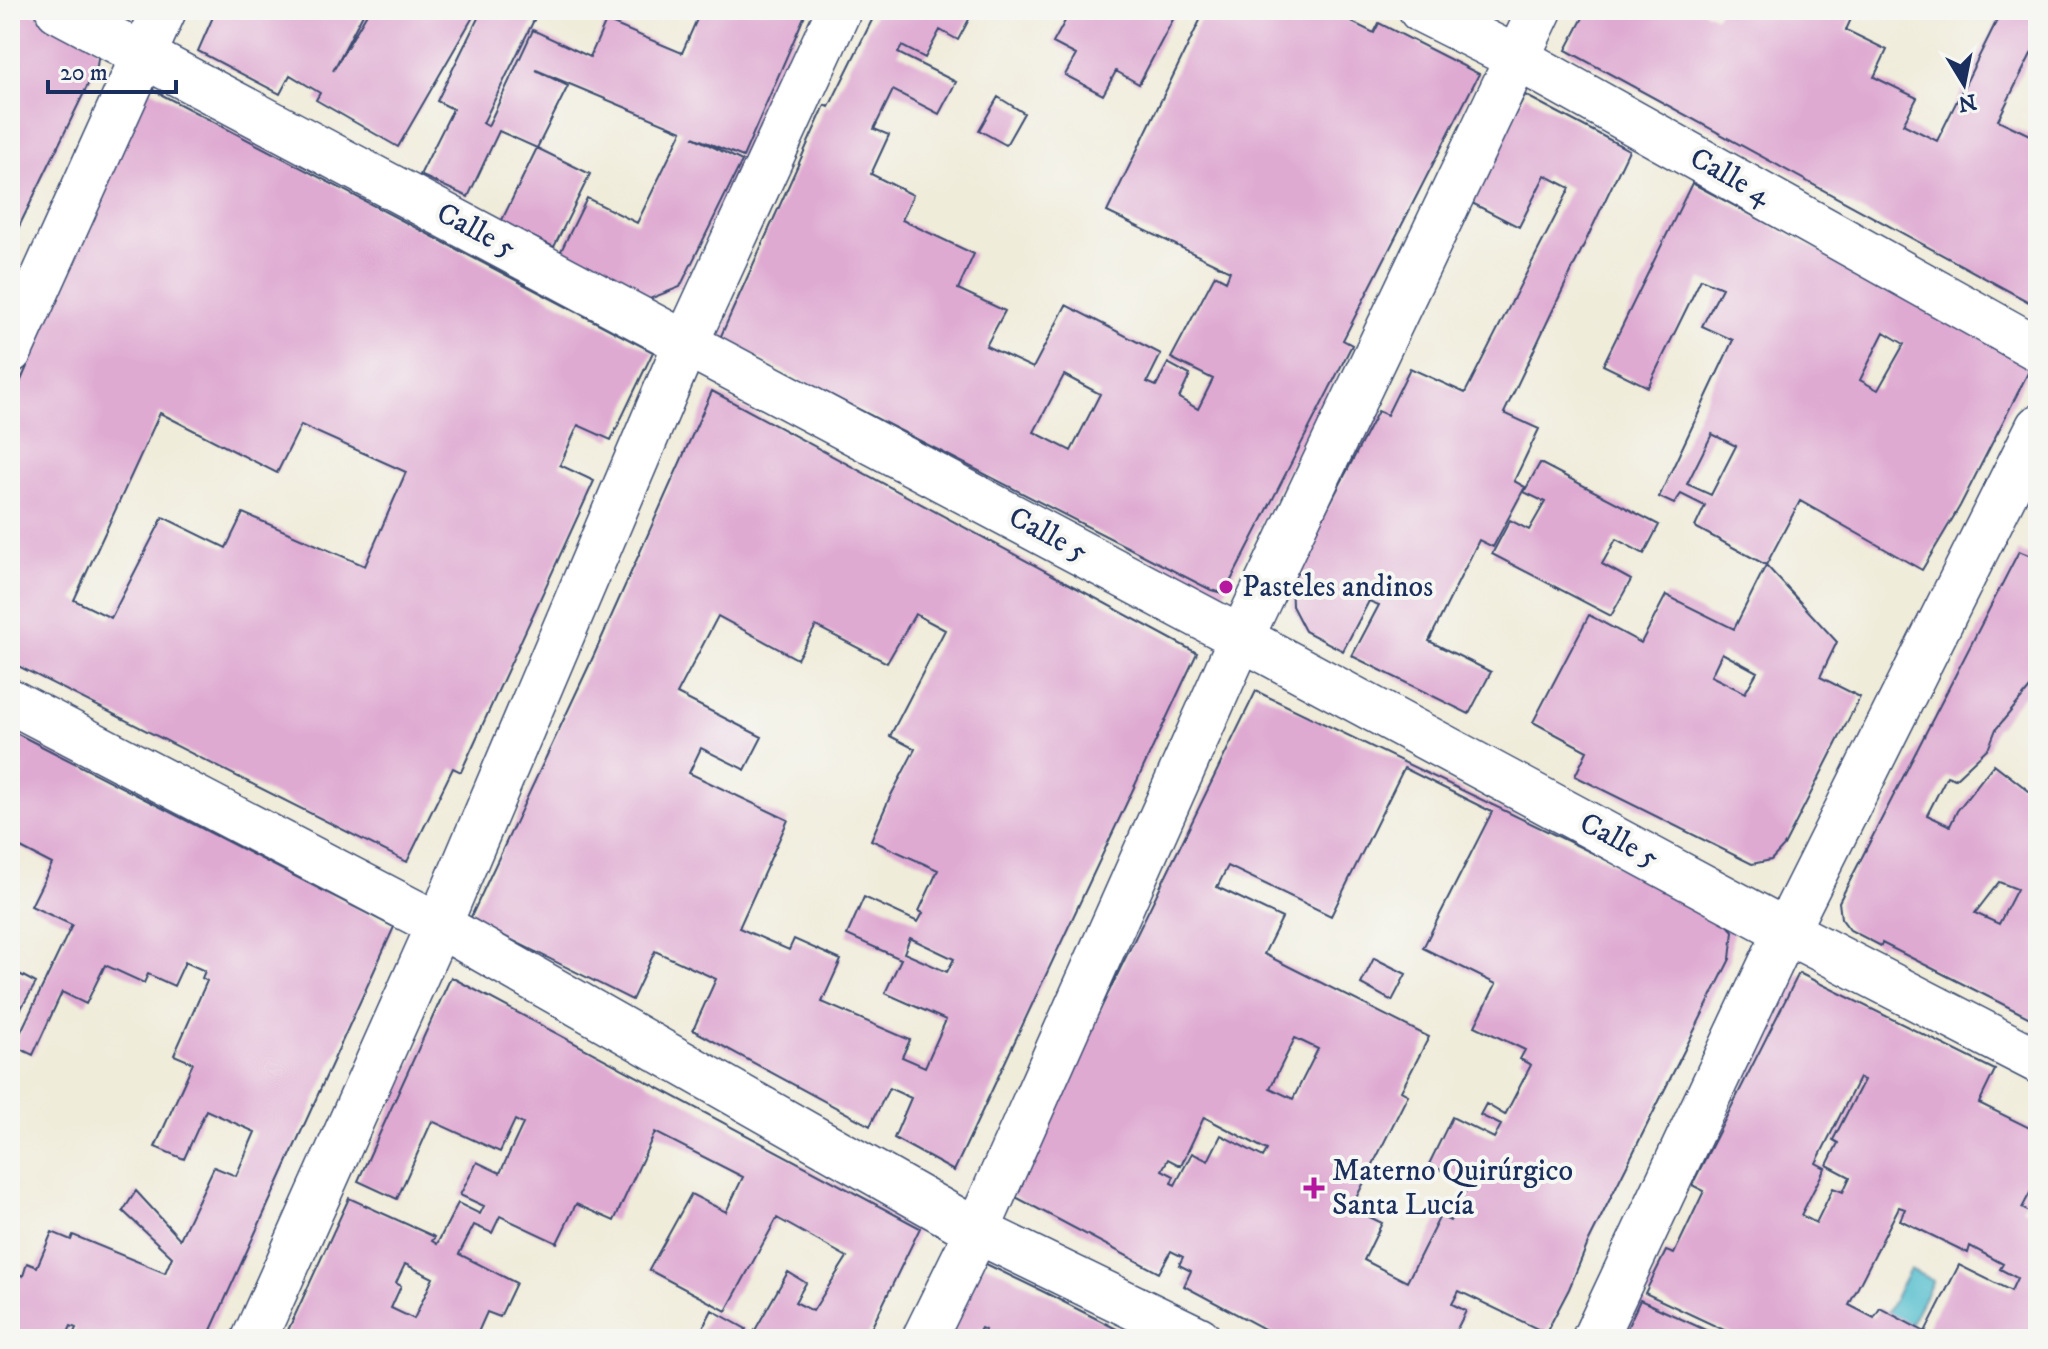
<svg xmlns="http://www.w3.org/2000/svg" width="2048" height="1349" font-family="'IM FELL DW Pica',serif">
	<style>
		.water { fill: #52becd; stroke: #367696; stroke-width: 2 }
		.building { fill: #dfaad2; fill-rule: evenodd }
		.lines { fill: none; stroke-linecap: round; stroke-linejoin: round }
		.minor-casing { stroke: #3b4b71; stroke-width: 47 }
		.minor { stroke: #fff; stroke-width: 44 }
		.poi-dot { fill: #b5179e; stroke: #f6f6f2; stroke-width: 3 }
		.labels { text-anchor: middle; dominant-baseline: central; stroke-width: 8; stroke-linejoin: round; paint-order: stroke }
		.street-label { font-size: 30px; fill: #1b2f5e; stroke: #f6f6f2 }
		.poi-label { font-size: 30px; fill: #1b2f5e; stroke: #f6f6f2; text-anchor: start }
	</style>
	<rect width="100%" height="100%" fill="#f6f6f2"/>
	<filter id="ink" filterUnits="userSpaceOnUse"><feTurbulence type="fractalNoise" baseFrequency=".0125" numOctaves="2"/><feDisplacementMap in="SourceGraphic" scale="16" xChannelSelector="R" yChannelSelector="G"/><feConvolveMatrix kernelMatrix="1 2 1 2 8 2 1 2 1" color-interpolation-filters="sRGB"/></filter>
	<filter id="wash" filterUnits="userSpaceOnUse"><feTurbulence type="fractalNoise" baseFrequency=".006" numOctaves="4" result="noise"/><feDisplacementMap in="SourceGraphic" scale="32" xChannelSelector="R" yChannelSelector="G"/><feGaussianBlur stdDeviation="1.8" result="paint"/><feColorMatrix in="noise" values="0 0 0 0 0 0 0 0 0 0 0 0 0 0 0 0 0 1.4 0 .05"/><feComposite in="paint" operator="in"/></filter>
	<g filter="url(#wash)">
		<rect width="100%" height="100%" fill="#f0ecda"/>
		<!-- water -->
		<path class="water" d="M1910,1269L1933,1281L1910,1325L1887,1313Z"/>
		<g id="blocks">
			<!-- building -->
			<path class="building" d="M10,10H27L88,40L99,50L97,66L10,245Z
				M216,10H365L333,71L369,10H477L398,147L316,100L320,93L290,75L280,94L198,51Z
				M482,10H523L536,16L483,123L488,126L533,30L590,57L606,21L682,53L701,10H807L743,157L693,137L742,161L680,287L647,300L559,255L587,198L637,223L682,131L536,70L568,86L537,148L590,174L554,247L501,222L537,148L499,131L468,197L420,175L453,109L437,101Z
				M877,10H974L958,40L940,30L925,58L902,46L898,53L956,82L939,114L893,90L874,129L889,135L871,174L913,195L902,220L974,254L958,289L1005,311L986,346L1033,368L1066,305L1161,354L1147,382L1156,386L1168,363L1190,375L1179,398L1198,409L1213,379L1171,358L1215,275L1226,281L1230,271L1107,212L1205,10H1327L1374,33L1379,23L1479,74L1343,340L1352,345L1226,590L1222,593L1211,590L720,338L825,105L829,107ZM1064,375L1100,394L1071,451L1034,432Z
				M1071,10H1178L1139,84L1116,71L1103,95L1065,75L1076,55L1053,43Z
				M1587,10H1702L1716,17L1720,10H1855L1846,30L1887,50L1874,77L1917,98L1903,124L1937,141L2002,10H2038V40L1998,120L2038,139V307L1566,50Z
				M147,87L653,352L611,440L578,425L560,465L594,481L461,772L453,768L407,862L10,662V406ZM160,413L277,473L301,425L406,472L365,566L243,513L226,548L163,517L111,618L74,600Z
				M1525,95L1629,150L1504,413L1539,429L1514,481L1525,487L1493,547L1479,540L1429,641L1491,672L1469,714L1352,656L1379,605L1369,601L1343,651L1305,631L1292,606L1291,579L1378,411L1387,415L1410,368L1465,393L1570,188L1545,175L1519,227L1470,202Z
				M998,97L1024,113L1006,145L979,130Z
				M1692,183L2032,365L1960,506L1922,570L1800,501L1766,565L1837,642L1820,677L1860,697L1784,846L1771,860L1752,864L1575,776L1587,751L1533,722L1589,615L1641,643L1666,595L1734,629L1766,565L1695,527L1705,506L1681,494L1674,504L1659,497L1733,340L1702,326L1722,288L1701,279L1648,387L1603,365ZM1884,332L1904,344L1878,390L1860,380ZM1712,434L1736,446L1711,495L1687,484ZM1722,653L1757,672L1745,693L1711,676Z
				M712,391L1197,653L954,1171L894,1138L911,1098L889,1088L870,1126L693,1030L716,979L655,951L632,1000L470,919L594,655ZM915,614L945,630L890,736L915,749L889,799L871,840L938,870L919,911L923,913L918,922L864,897L847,935L901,959L885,993L946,1020L925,1067L902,1057L910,1040L822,1002L841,960L794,939L789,950L739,928L788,820L689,773L701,748L745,770L762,737L677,694L718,616L797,659L816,626L887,663ZM910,938L954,959L947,972L904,953Z
				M1540,463L1659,525L1644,554L1616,539L1602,564L1631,580L1611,616L1492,554L1510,520L1529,530L1545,502L1524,492Z
				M2019,551L2038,559V683L2035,682L1996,729L1989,747L1955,779L1947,776L1927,815L1950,826L1957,811L1994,764L2038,798V834L2033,841L2038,844V1022L1882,943L1881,946L1850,930L1841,918L1839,902ZM1999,882L2017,889L1999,924L1975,913Z
				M1256,691L1717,913L1733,931L1730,959L1588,1243L1569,1289L1546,1333L1459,1291L1452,1304L1466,1311L1452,1339H1283L1184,1286L1191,1271L1179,1265L1183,1257L1171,1251L1159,1273L1010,1194ZM1404,768L1492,812L1423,948L1496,984L1475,1026L1525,1050L1520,1059L1531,1065L1505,1115L1486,1104L1480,1115L1501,1125L1494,1138L1452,1117L1429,1164L1469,1184L1450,1221L1440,1216L1407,1282L1364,1260L1382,1223L1351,1208L1408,1095L1401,1091L1429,1037L1264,954L1282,918L1217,887L1228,866L1331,916ZM1295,1038L1318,1049L1293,1099L1270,1088ZM1204,1117L1267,1150L1263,1157L1221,1135L1208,1161L1192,1153L1175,1185L1171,1183L1174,1176L1162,1170L1168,1159L1181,1166Z
				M10,730L394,927L207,1339H71L76,1328L71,1326L65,1339H10V1270L23,1276L27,1263L37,1267L52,1232L71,1240L73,1235L165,1273L172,1257L123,1211L136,1191L180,1239L214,1167L236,1176L255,1132L206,1110L184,1159L155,1147L193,1063L174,1055L207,981L202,978L205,971L185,962L174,986L148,974L144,983L105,965L86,1004L62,992L33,1055L14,1046L72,925L31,906L52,864L17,846L10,865Z
				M1374,958L1406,974L1392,1001L1361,984Z
				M10,969L36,983L13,1022L10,1020Z
				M1799,973L1995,1070L1979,1103L2038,1132V1194L2031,1191L2022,1208L2038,1217V1339H1847L1835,1333L1832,1339H1743L1645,1293L1666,1251L1674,1254L1704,1191L1692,1185ZM1859,1078L1864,1080L1833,1140L1838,1143L1827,1165L1850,1177L1843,1192L1833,1188L1816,1223L1801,1215L1825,1168L1816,1163ZM1899,1207L1905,1209L1900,1220L1968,1253L1970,1246L2003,1264L2000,1269L2017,1278L2011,1291L1959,1265L1925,1332L1880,1308L1874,1318L1849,1305Z
				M451,977L920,1228L866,1339H750L788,1272L806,1283L795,1302L813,1311L847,1257L777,1218L726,1311L649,1270L691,1194L726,1212L743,1177L655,1132L614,1221L576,1204L557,1243L500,1216L492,1233L474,1225L459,1254L516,1283L500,1317L487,1312L475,1339H284L349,1198L435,1237L432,1241L437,1244L458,1203L480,1214L484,1206L460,1195L477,1162L500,1173L523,1124L515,1120L500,1152L432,1121L397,1199L358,1181ZM405,1264L433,1278L414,1319L391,1308L401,1286L396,1283Z
				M984,1263L1044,1292L1136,1339H981L985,1330L981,1328L975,1339H946Z
				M1640,1300L1725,1339H1622Z
				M712,1310L746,1329L741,1339H697Z"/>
		</g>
	</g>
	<g filter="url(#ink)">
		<use href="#blocks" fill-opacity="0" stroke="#3b4b71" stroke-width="2"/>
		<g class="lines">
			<!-- minor casing -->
			<g class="minor-casing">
				<path id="minor" d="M58,10L1241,638L1786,931L2038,1061
					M1421,10L1517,58L2038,349
					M10,351L164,10
					M10,701L439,925L977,1231L1199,1339
					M254,1339L439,925L686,343L839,10
					M924,1339L977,1231L1241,638L1540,10
					M1594,1339L1786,931L2038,427"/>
			</g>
			<!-- minor -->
			<use href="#minor" class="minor"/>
		</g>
	</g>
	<!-- markers -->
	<g class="poi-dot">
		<circle cx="1226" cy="587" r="8"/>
		<path d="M1310 1176h8v8h8v8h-8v8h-8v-8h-8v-8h8z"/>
	</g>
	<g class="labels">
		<!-- street labels -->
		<g class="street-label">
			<text transform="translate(1730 177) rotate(29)">Calle 4</text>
			<text transform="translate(476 231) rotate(28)">Calle 5</text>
			<text transform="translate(1048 535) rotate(28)">Calle 5</text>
			<text transform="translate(1619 841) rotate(28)">Calle 5</text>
		</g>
		<!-- poi labels -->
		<g class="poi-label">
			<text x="1242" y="587">Pasteles andinos</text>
			<text x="1332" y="1171">Materno Quirúrgico<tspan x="1332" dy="34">Santa Lucía</tspan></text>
		</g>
	</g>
	<!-- margin -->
	<rect width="2048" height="1349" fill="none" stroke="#f6f6f2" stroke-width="40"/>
	<!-- north arrow -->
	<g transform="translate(1964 84) rotate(170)" stroke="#f6f6f2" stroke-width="6" paint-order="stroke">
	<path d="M0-6L14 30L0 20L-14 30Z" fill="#1b2f5e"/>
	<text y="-12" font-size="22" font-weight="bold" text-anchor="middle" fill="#1b2f5e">N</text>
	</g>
	<!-- scale -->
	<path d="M48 80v12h128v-12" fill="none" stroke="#1b2f5e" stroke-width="4"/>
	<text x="60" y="80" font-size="24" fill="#1b2f5e" stroke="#f6f6f2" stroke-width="6" paint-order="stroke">20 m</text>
</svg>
